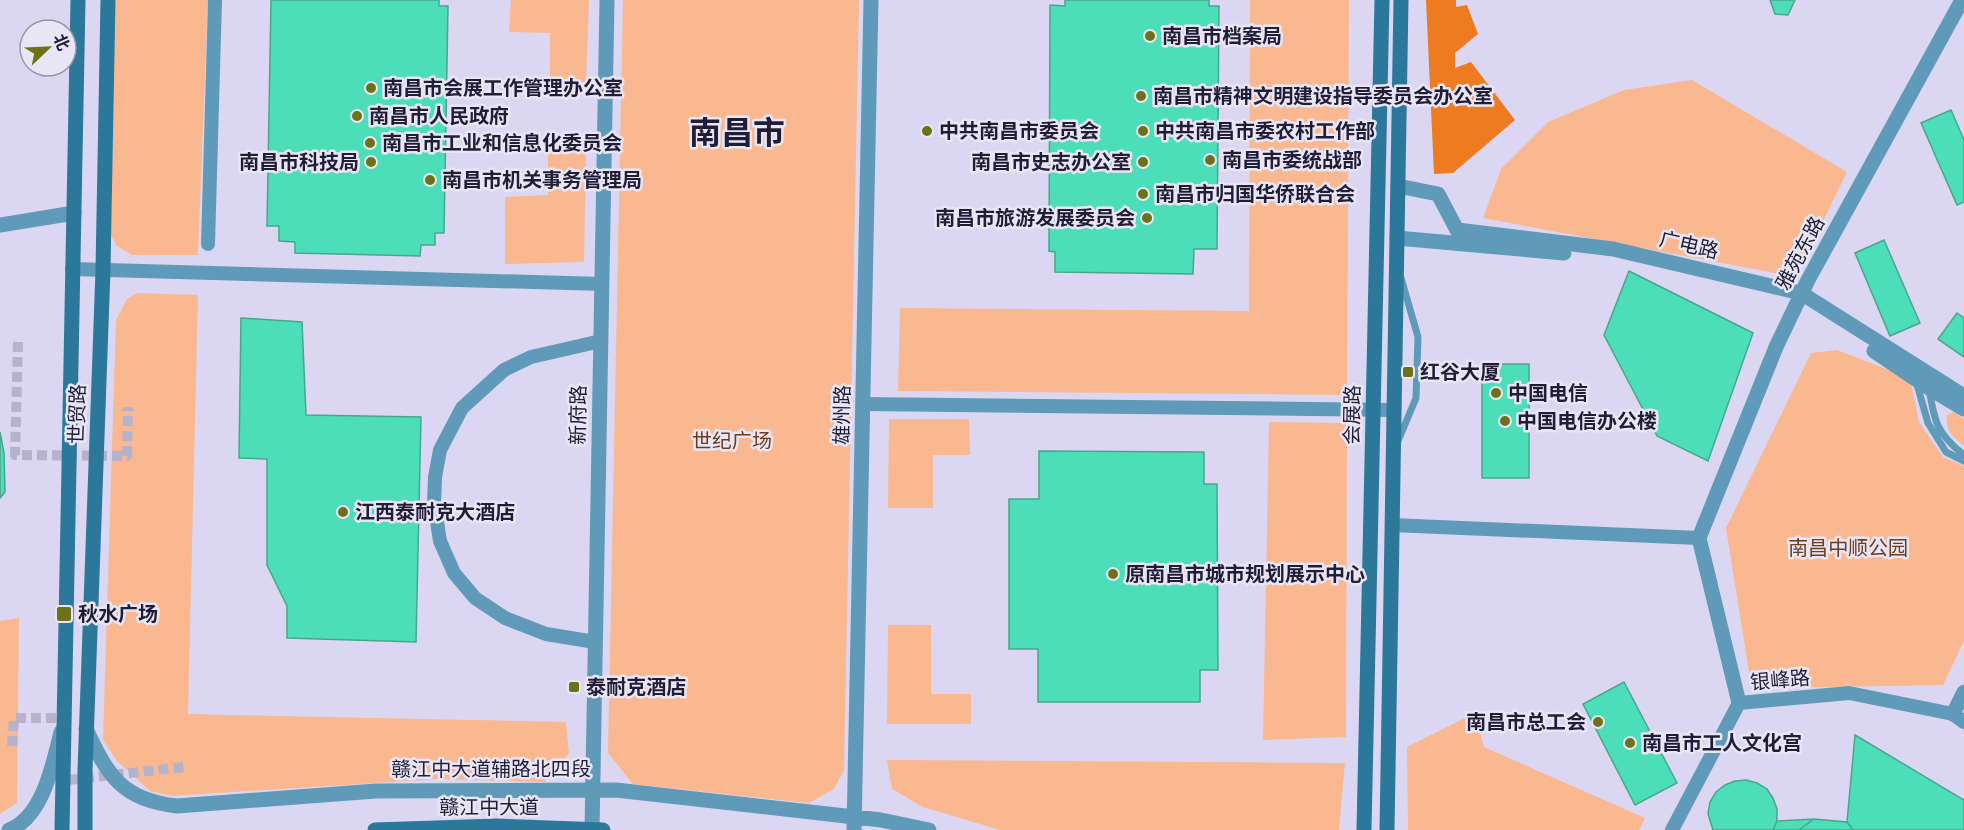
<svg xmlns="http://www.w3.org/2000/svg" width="1964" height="830" font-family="Inter,'Noto Sans SC',sans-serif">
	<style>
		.green { fill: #f9b890 }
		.forest { fill: #ee7b20 }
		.building { fill: #4bdeb8; stroke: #49a68c; stroke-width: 1.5 }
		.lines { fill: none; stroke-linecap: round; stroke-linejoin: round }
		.pedestrian-tunnel { stroke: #b6b2cd; stroke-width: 10; stroke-dasharray: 10 5; stroke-linecap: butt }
		.service { stroke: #609ab9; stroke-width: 7 }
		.minor { stroke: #609ab9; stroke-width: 14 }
		.tertiary { stroke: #609ab9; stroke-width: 15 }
		.secondary { stroke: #2b789b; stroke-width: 15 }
		.poi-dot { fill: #6d7117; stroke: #e8e6f4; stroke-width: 2 }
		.labels { text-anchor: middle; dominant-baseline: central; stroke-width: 5; stroke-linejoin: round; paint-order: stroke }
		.poi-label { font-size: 20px; font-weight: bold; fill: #221d37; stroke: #e8e6f4; text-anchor: start }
		.street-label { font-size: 20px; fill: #221d37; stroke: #e8e6f4 }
		.park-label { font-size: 20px; fill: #6c3d1e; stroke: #e8e6f4 }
		.town-label { font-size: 32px; font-weight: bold; fill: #221d37; stroke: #e8e6f4 }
	</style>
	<rect width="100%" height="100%" fill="#dbd7f3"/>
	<!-- green -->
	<path class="green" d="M115,0H208L198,255H132L117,246L111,235Z
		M511,0H589L586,82H550V33L509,32Z
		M623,0H859L844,770L834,789L809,803L633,784L608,753Z
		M1250,0H1349L1347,395L898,391L900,308L1249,311Z
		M1692,80L1847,172L1796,277L1483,218L1501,169L1548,122L1624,90Z
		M548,152L586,153L584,262L505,264V197L548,195Z
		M137,293L198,295L188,714L566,722L569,754L545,782L438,779L171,796L150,791L117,761L103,740L116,320L127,299Z
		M1837,350L1910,378L1919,422L1943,457L1964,466V641L1943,685L1773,688L1749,672L1726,528L1811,353Z
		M1954,412L1964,419V446C1953,436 1945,431 1947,415Z
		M889,419H969L970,455H933V508H888Z
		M1269,422L1347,423L1346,737L1263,740Z
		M19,618L17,803L0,814V621Z
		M888,625H931V694H971V724H887Z
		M1475,713L1484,747L1645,818L1639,830H1408L1407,747Z
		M887,760L1345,763L1339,830H1000L923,807L892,789Z"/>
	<!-- forest -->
	<path class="forest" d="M1426,0H1456V7L1467,5L1478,34L1455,53V68L1471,62L1515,120L1453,173L1434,174Z"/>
	<!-- building -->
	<path class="building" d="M271,0H439V6H448L444,233H435V245H421L420,256L295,253V242L279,241V226H267Z
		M1065,0H1209V6H1219L1217,249H1194L1193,274L1055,272V252L1049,251L1050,5L1065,6Z
		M1770,0H1795L1788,15L1775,14Z
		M1951,110L1964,140V202L1957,205L1921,123Z
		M1884,240L1920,323L1890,336L1855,253Z
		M1629,271L1753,333L1708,461L1657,436L1604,335Z
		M1957,313L1964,318V357L1938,339Z
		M241,318L302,322L306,415L421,417L416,642L287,638V606L267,565V459L239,458Z
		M1482,364H1529V478H1482Z
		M0,432L4,453L5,492L0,498Z
		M1039,451L1204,452V484H1217L1218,670H1200V702H1038V649H1009V499H1039Z
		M1624,682L1677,783L1635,805L1583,704Z
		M1855,735L1964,800V830H1713L1708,814L1710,802L1716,792L1725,785L1735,781L1746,780L1757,783L1767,789L1773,798L1777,809V821L1814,819L1847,822Z
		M1746,780L1757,783L1767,789L1773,798L1777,809V821L1773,830H1713L1708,814L1710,802L1716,792L1725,785L1735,781Z
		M1814,819L1847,822L1853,830H1799Z"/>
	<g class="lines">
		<!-- pedestrian-tunnel -->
		<path class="pedestrian-tunnel" d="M18,342L15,455L127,456L128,407
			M12,746L14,718H69
			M69,780L184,767"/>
		<!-- service -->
		<path class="service" d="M1916,381L1928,423L1946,452L1964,461
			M1929,388C1934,421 1937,434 1964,455
			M1398,441L1416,398L1418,337L1401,278"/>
		<!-- minor -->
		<path class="minor" d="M208,244L215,0
			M72,269L602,284
			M863,404L1394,410
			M1392,525L1699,538
			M595,642L546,634L505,618L475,598L454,573L440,541L434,503L435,477L440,450L462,408L504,370L531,357L601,341
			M1672,830L1739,703L1849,693L1953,714L1964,722"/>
		<!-- tertiary -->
		<path class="tertiary" d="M1398,186L1438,194L1457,230L1613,249L1801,293L1964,396
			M0,225L74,213
			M1397,238L1564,253
			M1874,351L1929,388L1964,409
			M1739,703L1699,538L1776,347L1808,280L1962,0
			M1953,714L1964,692
			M86,729C108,776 122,800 177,806L376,791L616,790L881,820L929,830
			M9,830C43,817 53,764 61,732
			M592,830L607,0
			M854,830L871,0"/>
		<!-- secondary -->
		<path class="secondary" d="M62,830L78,0
			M85,830V770L103,270L108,0
			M375,830L497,826L603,830
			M1364,830L1382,0
			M1387,830L1401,0"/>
	</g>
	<!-- markers -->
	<g class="poi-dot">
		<circle cx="1150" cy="36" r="6"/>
		<circle cx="371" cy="88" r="6"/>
		<circle cx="1141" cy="96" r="6"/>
		<circle cx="357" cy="116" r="6"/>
		<circle cx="927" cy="131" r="6"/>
		<circle cx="1143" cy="131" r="6"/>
		<circle cx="370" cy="143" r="6"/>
		<circle cx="1210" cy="160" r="6"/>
		<circle cx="371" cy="162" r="6"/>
		<circle cx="1143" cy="162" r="6"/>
		<circle cx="430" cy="180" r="6"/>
		<circle cx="1143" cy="194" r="6"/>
		<circle cx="1147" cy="218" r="6"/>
		<rect x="1402" y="366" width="12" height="12" rx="3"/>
		<circle cx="1496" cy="393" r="6"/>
		<circle cx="1505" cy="421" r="6"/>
		<circle cx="343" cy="512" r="6"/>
		<circle cx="1113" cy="574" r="6"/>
		<rect x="56" y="606" width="16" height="16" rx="3"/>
		<rect x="568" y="681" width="12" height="12" rx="3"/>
		<circle cx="1598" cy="722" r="6"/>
		<circle cx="1630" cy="743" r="6"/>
	</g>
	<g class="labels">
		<!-- poi labels -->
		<g class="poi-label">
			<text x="1162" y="36">南昌市档案局</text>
			<text x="383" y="88">南昌市会展工作管理办公室</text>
			<text x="1153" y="96">南昌市精神文明建设指导委员会办公室</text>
			<text x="369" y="116">南昌市人民政府</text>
			<text x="939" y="131">中共南昌市委员会</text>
			<text x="1155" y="131">中共南昌市委农村工作部</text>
			<text x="382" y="143">南昌市工业和信息化委员会</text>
			<text x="1222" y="160">南昌市委统战部</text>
			<text x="359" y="162" text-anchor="end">南昌市科技局</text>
			<text x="1131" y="162" text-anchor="end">南昌市史志办公室</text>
			<text x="442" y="180">南昌市机关事务管理局</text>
			<text x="1155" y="194">南昌市归国华侨联合会</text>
			<text x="1135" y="218" text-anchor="end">南昌市旅游发展委员会</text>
			<text x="1420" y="372">红谷大厦</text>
			<text x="1508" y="393">中国电信</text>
			<text x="1517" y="421">中国电信办公楼</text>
			<text x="355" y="512">江西泰耐克大酒店</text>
			<text x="1125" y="574">原南昌市城市规划展示中心</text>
			<text x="78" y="614">秋水广场</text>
			<text x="586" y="687">泰耐克酒店</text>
			<text x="1586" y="722" text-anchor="end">南昌市总工会</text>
			<text x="1642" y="743">南昌市工人文化宫</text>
		</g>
		<!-- street labels -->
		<g class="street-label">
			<text transform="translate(1689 245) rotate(13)">广电路</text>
			<text transform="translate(1800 253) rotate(-62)">雅苑东路</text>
			<text transform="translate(77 414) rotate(-88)">世贸路</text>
			<text transform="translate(578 415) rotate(-89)">新府路</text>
			<text transform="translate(842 415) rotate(-89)">雄州路</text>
			<text transform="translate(1352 415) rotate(-89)">会展路</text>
			<text transform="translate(1780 680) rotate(-5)">银峰路</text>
			<text x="491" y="769">赣江中大道辅路北四段</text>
			<text x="489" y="807">赣江中大道</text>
		</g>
		<!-- park labels -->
		<g class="park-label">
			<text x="732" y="441">世纪广场</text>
			<text x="1848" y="548">南昌中顺公园</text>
		</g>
		<!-- town labels -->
		<g class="town-label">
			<text x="737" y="132">南昌市</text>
		</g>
	</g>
	<!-- north arrow -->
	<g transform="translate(48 48) rotate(67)"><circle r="28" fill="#e8e6f4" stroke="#9996a8" stroke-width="1.5"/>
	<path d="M0-4.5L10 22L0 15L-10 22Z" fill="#6d7117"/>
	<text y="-9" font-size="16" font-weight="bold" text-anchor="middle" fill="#221d37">北</text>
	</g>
</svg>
